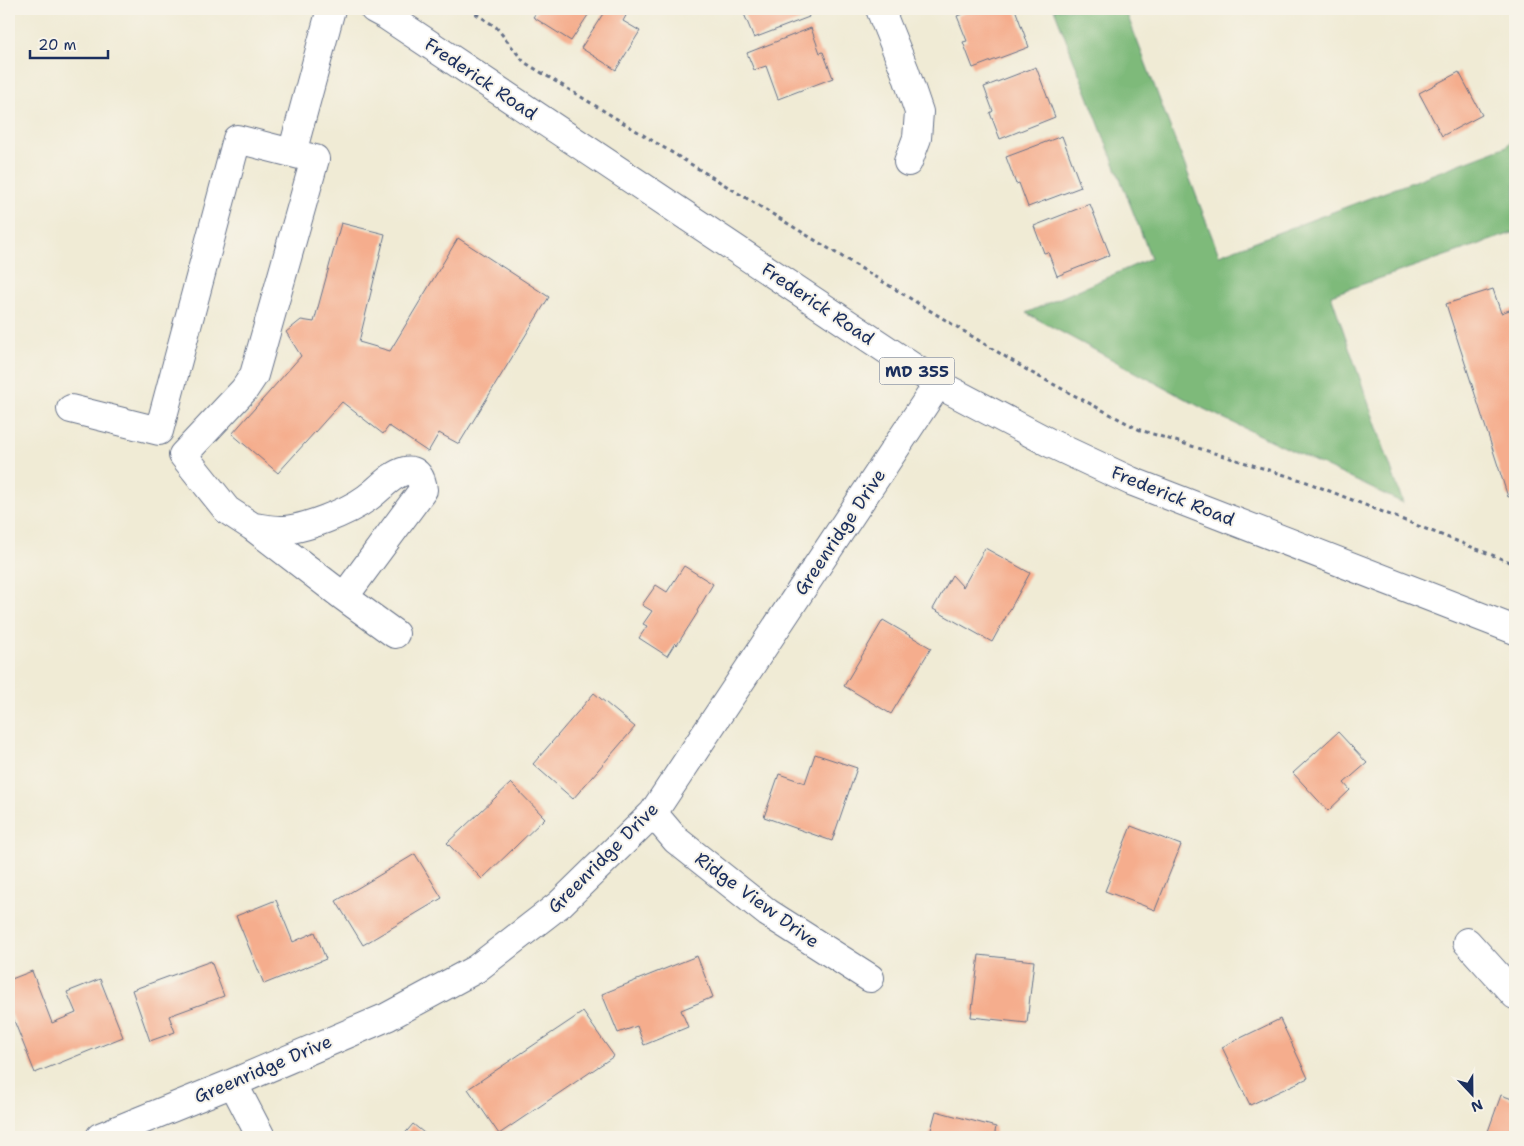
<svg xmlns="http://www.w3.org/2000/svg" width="1524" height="1146" font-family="'Shantell Sans',sans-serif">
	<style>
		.forest { fill: #7eba7a; stroke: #4c746c }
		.building { fill: #f5ad8d }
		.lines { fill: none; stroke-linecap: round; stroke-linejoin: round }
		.minor-casing { stroke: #667188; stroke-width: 30 }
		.major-casing { stroke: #667188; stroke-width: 30 }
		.path { stroke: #667188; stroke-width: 3; stroke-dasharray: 4 4; stroke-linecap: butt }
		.minor { stroke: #fff; stroke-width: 28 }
		.major { stroke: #fff; stroke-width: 28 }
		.labels { text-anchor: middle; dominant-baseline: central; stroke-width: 4; stroke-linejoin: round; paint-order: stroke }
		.shield { fill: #f7f3e8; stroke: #5d6a87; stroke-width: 1 }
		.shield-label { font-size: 16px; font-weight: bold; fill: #1b2f5e }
		.street-label { font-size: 18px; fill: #1b2f5e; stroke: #f7f3e8 }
	</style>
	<rect width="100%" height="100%" fill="#f7f3e8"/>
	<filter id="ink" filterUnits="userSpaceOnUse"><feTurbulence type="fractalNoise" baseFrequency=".02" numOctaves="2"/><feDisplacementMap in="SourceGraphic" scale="10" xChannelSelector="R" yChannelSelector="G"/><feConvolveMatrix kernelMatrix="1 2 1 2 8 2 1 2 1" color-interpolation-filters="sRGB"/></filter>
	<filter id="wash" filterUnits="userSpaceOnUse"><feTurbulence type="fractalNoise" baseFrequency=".0096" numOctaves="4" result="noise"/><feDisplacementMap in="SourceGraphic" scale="20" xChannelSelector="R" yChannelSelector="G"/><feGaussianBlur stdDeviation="1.12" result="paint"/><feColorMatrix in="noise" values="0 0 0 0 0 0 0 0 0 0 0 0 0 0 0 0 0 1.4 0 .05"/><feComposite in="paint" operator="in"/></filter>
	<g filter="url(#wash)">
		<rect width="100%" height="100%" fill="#f0ebd5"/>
		<!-- forest -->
		<path class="forest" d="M1054,9H1125L1219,255L1507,146L1515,135V232L1331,295L1403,503L1204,409L1026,313L1151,258Z"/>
		<g id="blocks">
			<!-- building -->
			<path class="building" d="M539,9H592L571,41L533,17Z
				M606,9H624L628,12L623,21L640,31L616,70L581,48Z
				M742,9H806L809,17L754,38Z
				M976,9H1015L1029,47L973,68L963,42L967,41L957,16Z
				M811,28L820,53L823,52L833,78L778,99L766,66L754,70L747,53Z
				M1036,67L1055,117L1000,139L990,113L993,111L984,87Z
				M1459,72L1482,115L1442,136L1419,93Z
				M1062,136L1081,187L1028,207L1019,183L1016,184L1006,157Z
				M1090,204L1110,255L1057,276L1048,252L1044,253L1034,226Z
				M341,223L385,234L359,342L390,351L458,238L549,297L459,444L439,433L428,452L389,426L383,434L342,402L278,473L232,434L301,356L286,332L301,320L314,322Z
				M1493,289L1501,313L1515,308V495L1508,497L1446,304Z
				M985,548L1030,573L992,642L933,609L952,575L963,587Z
				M684,566L713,584L697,611L698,612L677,645L675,643L667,656L639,638L647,626L643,624L652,611L642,605L656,585L667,592Z
				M883,620L931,648L891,714L844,686Z
				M594,693L635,727L573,799L533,764Z
				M1338,732L1367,763L1344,783L1350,790L1328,811L1293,773Z
				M815,754L857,768L832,841L764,817L779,774L805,783Z
				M511,783L545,818L482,879L447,843Z
				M1131,826L1181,845L1155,910L1105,891Z
				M415,854L442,898L363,945L336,901Z
				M276,900L293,942L315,932L326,959L264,984L236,916Z
				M979,955L1034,961L1027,1023L971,1017Z
				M697,956L713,997L681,1010L688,1027L644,1045L637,1026L618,1033L602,994Z
				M211,961L224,996L169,1016L175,1032L150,1041L132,990Z
				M32,971L52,1023L76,1013L67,992L100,979L123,1037L35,1073L9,1008V980Z
				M583,1012L614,1056L499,1134L468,1089Z
				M1280,1019L1308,1078L1250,1105L1222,1047Z
				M1501,1095L1515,1100V1137H1486Z
				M936,1111L996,1127L994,1137H929Z
				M413,1124L429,1137H402Z"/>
		</g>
	</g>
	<g filter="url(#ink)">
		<use href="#blocks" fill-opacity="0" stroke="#667188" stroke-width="1"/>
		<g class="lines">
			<!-- minor casing -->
			<g class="minor-casing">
				<path id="minor" d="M880,9L905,71L919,112L917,138L908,162
					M71,409L159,431L237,139L292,153L331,9
					M253,527C262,528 271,530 280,530C303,530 348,512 367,498C379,490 390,475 405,471C417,468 422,479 423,490L344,597L253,527L227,510L183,455L244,390L254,375L315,159L292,153
					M344,597L395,634
					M653,813L676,840L768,913L870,978
					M1467,942L1515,995
					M233,1083L261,1137
					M100,1137L233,1083L387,1017L476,969L560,904L653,813L938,384"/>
			</g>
			<!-- major casing -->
			<g class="major-casing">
				<path id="major" d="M374,9L387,16L938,384L1050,443L1131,481L1515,630"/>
			</g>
			<!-- path -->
			<path class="path" d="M469,9L496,27L524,62L1032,373L1140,430L1304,481L1515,564"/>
			<!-- minor -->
			<use href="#minor" class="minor"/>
			<!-- major -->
			<use href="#major" class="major"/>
		</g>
	</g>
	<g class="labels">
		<!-- shield labels -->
		<rect class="shield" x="879.5" y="357.5" width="75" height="27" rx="4"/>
		<g class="shield-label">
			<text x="917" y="371">MD 355</text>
		</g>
		<!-- street labels -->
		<g class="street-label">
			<text transform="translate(481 79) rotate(34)">Frederick Road</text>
			<text transform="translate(818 304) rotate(34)">Frederick Road</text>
			<text transform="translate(1173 496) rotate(22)">Frederick Road</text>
			<text transform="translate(840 532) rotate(-56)">Greenridge Drive</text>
			<text transform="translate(603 858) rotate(-45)">Greenridge Drive</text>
			<text transform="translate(757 900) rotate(36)">Ridge View Drive</text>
			<text transform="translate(263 1069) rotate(-23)">Greenridge Drive</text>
		</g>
	</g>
	<!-- margin -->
	<rect width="1524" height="1146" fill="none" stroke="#f7f3e8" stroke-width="30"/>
	<!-- north arrow -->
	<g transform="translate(1472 1094) rotate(158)" stroke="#f7f3e8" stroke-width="4" paint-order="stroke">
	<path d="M0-4L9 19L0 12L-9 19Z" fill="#1b2f5e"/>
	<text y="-8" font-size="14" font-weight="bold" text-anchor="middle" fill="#1b2f5e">N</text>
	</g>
	<!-- scale -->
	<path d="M30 50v8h78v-8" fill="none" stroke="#1b2f5e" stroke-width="2.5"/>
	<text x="38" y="50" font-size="15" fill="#1b2f5e" stroke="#f7f3e8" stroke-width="4" paint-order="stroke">20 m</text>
</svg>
